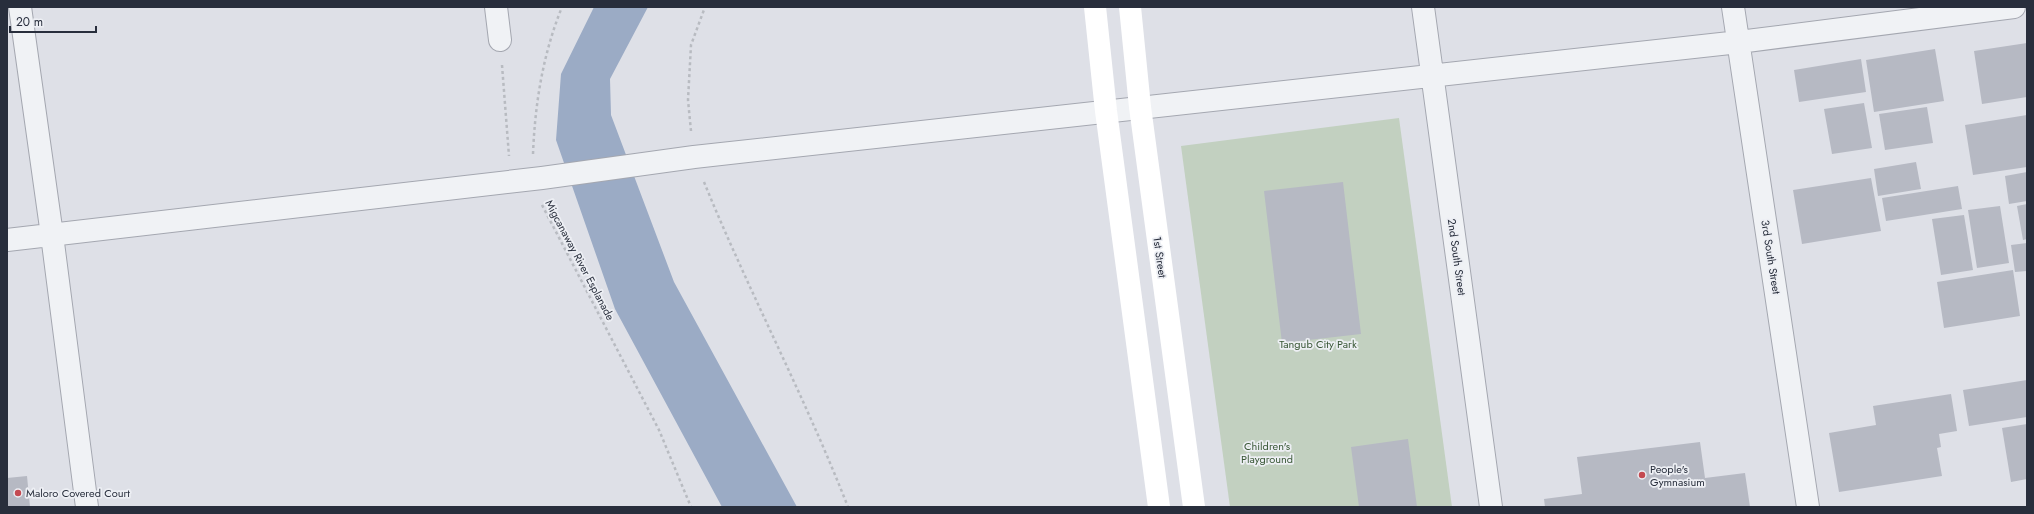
<svg xmlns="http://www.w3.org/2000/svg" width="2034" height="514" font-family="Jost,sans-serif">
	<style>
		.green { fill: #c2d0c0 }
		.water { fill: #9babc5 }
		.building { fill: #b6b9c3 }
		.lines { fill: none; stroke-linecap: round; stroke-linejoin: round }
		.minor-casing { stroke: #a4a7b0; stroke-width: 24 }
		.path { stroke: #b8bbc1; stroke-width: 2.5; stroke-dasharray: 3 3; stroke-linecap: butt }
		.minor { stroke: #f0f2f5; stroke-width: 22 }
		.secondary { stroke: #fff; stroke-width: 22 }
		.poi-dot { fill: #c44a51; stroke: #edeff4; stroke-width: 1.5 }
		.labels { text-anchor: middle; dominant-baseline: central; stroke-width: 3.5; stroke-linejoin: round; paint-order: stroke }
		.street-label { font-size: 11px; fill: #282e3c; stroke: #edeff4 }
		.park-label { font-size: 11px; fill: #395736; stroke: #edeff4 }
		.poi-label { font-size: 11px; fill: #282e3c; stroke: #edeff4; text-anchor: start }
	</style>
	<rect width="100%" height="100%" fill="#dee0e7"/>
	<!-- green -->
	<path class="green" d="M1399,118L1452,507H1230L1181,146Z"/>
	<!-- water -->
	<path class="water" d="M594,7H648L610,79L611,115L674,282L797,507H722L615,309L556,140L561,74Z"/>
	<!-- building -->
	<path class="building" d="M2027,43V97L1982,104L1974,51Z
		M1935,49L1944,101L1874,112L1866,60Z
		M1861,59L1866,92L1799,102L1794,70Z
		M1864,103L1872,148L1832,154L1824,109Z
		M1927,107L1933,143L1885,150L1879,114Z
		M2027,115V167L1973,175L1965,125Z
		M1916,162L1921,189L1878,196L1874,169Z
		M2027,172V201L2009,204L2005,176Z
		M1871,178L1881,231L1802,244L1793,190Z
		M1343,182L1361,334L1282,343L1264,191Z
		M1958,186L1962,209L1886,221L1882,198Z
		M2027,204V239L2023,240L2017,206Z
		M2000,206L2009,263L1977,268L1968,210Z
		M1964,215L1973,270L1941,275L1932,219Z
		M2027,243V271L2015,272L2011,245Z
		M2013,270L2020,316L1944,328L1937,282Z
		M2027,380V417L1969,426L1963,390Z
		M1951,394L1957,431L1939,434L1941,447L1937,448L1942,476L1839,492L1829,433L1876,425L1873,406Z
		M2027,424V479L2011,482L2002,428Z
		M1408,439L1417,507H1359L1351,447Z
		M1700,442L1705,478L1745,473L1750,507H1545L1544,499L1582,494L1577,457Z
		M27,476L30,507H7V478Z"/>
	<g class="lines">
		<!-- minor casing -->
		<g class="minor-casing">
			<path id="minor" d="M20,7L52,235L87,507
				M496,7L500,40
				M1423,7L1491,507
				M1733,7L1808,507
				M7,240L542,178L694,157L1739,42L2014,7"/>
		</g>
		<!-- path -->
		<path class="path" d="M502,65L509,156
			M691,131L688,100L691,45L705,7
			M533,154C535,103 543,54 562,7
			M704,182C749,292 805,397 848,507
			M542,205L659,430L691,507"/>
		<!-- minor -->
		<use href="#minor" class="minor"/>
		<!-- secondary -->
		<path class="secondary" d="M1095,7L1106,111L1159,507
			M1130,7L1140,107L1194,507"/>
	</g>
	<!-- markers -->
	<g class="poi-dot">
		<circle cx="1642" cy="475" r="4"/>
		<circle cx="18" cy="493" r="4"/>
	</g>
	<g class="labels">
		<!-- street labels -->
		<g class="street-label">
			<text transform="translate(1160 257) rotate(82)">1st Street</text>
			<text transform="translate(1457 257) rotate(82)">2nd South Street</text>
			<text transform="translate(1771 257) rotate(81)">3rd South Street</text>
			<text transform="translate(580 260) rotate(62)">Migcanaway River Esplanade</text>
		</g>
		<!-- park labels -->
		<g class="park-label">
			<text x="1318" y="344">Tangub City Park</text>
			<text x="1267" y="446">Children's<tspan x="1267" dy="13">Playground</tspan></text>
		</g>
		<!-- poi labels -->
		<g class="poi-label">
			<text x="1650" y="469">People's<tspan x="1650" dy="13">Gymnasium</tspan></text>
			<text x="26" y="493">Maloro Covered Court</text>
		</g>
	</g>
	<!-- border -->
	<rect width="2034" height="514" fill="none" stroke="#282e3c" stroke-width="16"/>
	<!-- scale -->
	<path d="M10 26v6h86v-6" fill="none" stroke="#282e3c" stroke-width="2"/>
	<text x="16" y="26" font-size="12" fill="#282e3c" stroke="#edeff4" stroke-width="3" paint-order="stroke">20 m</text>
</svg>
